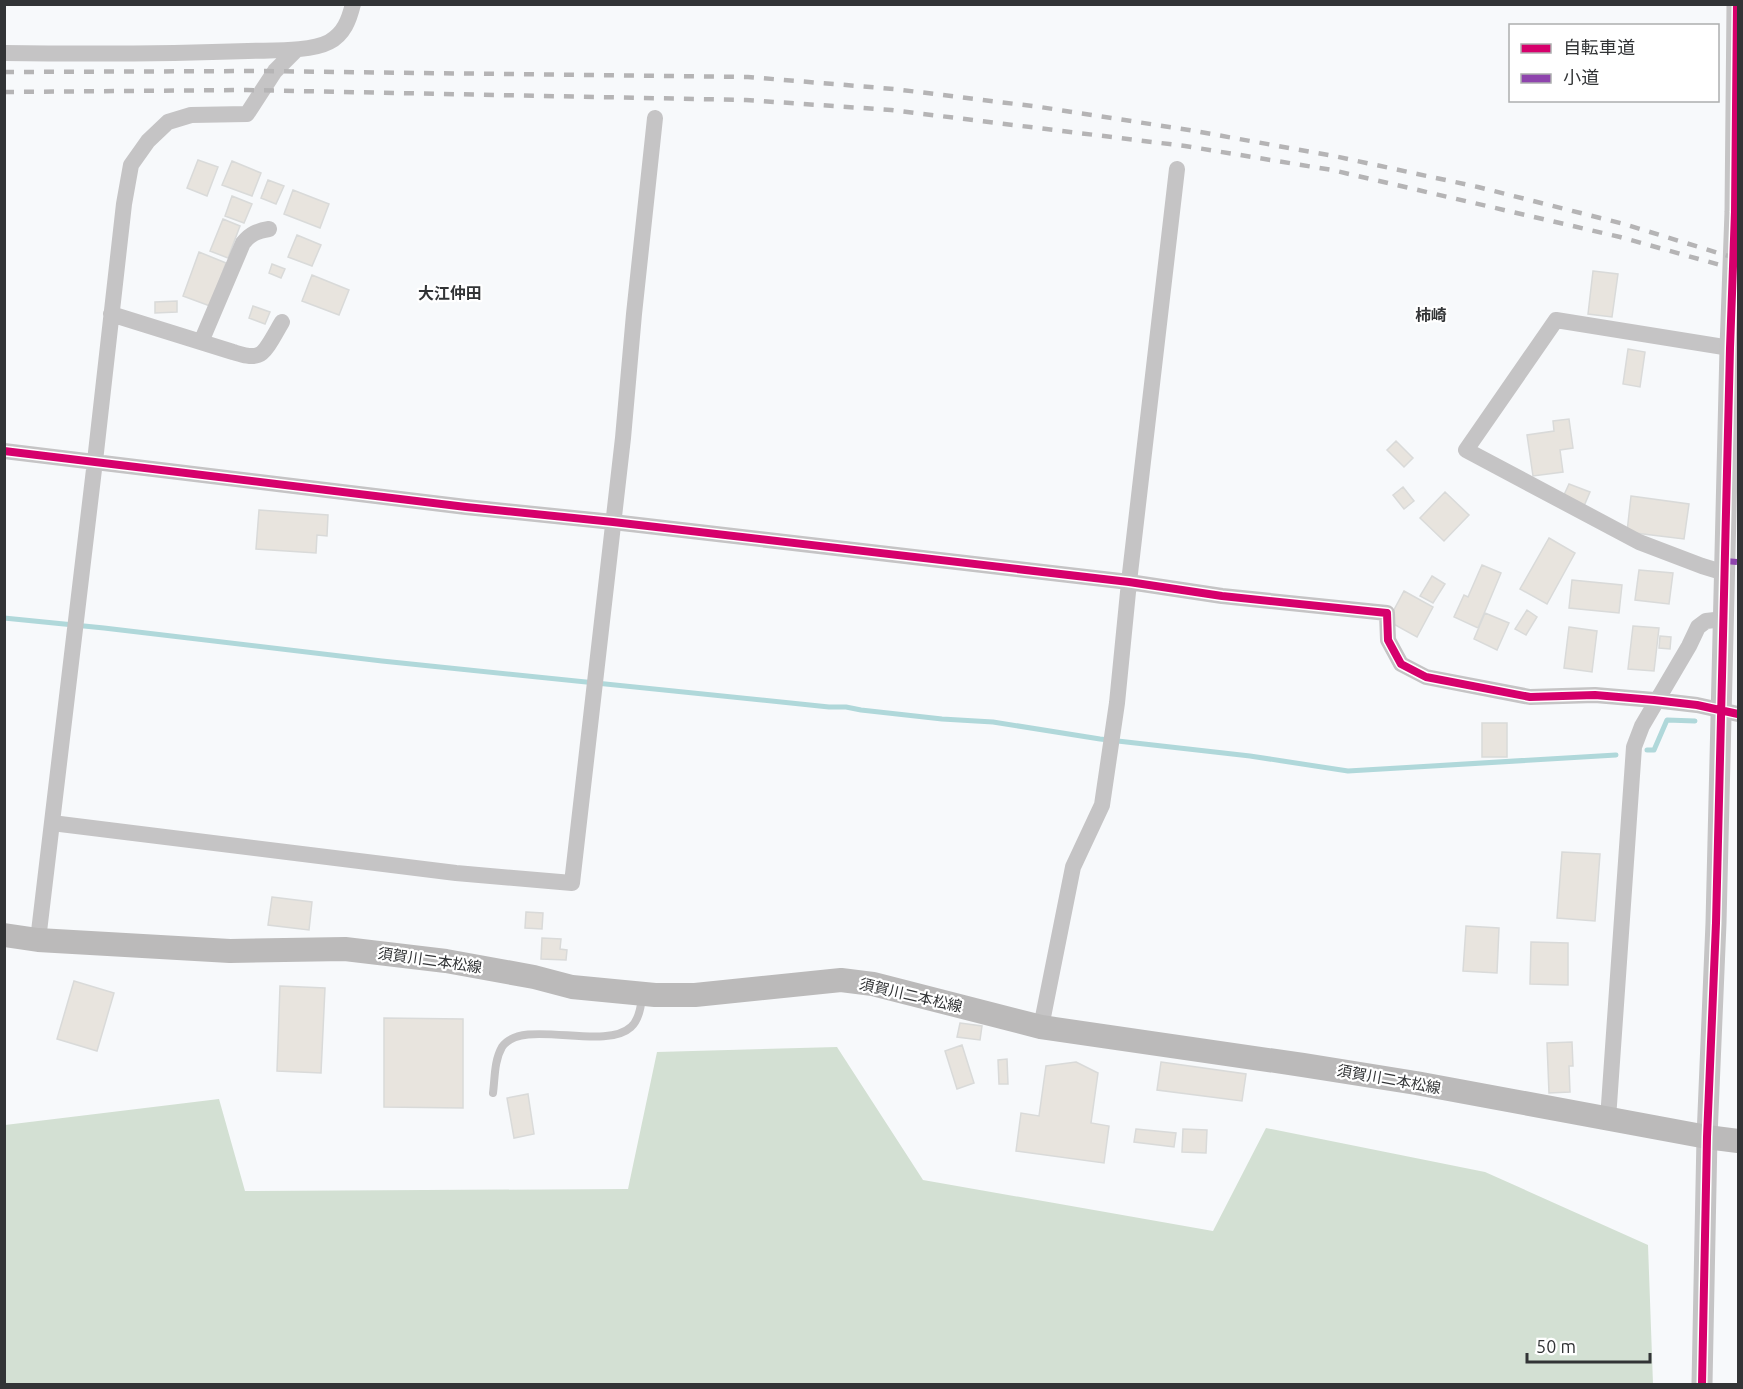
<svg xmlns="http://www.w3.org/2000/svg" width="1743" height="1389" font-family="Ubuntu,'Noto Sans JP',sans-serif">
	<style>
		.green { fill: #d3e0d3 }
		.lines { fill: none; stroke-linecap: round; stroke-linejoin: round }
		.stream { stroke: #b0d8da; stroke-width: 5 }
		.building { fill: #e8e4de; stroke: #d9dad9; stroke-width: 1.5 }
		.service { stroke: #c5c4c5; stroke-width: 8 }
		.minor { stroke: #c5c4c5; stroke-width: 16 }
		.tertiary { stroke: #c5c4c5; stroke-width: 21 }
		.secondary { stroke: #bbbaba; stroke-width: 24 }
		.rail { stroke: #b5b4b5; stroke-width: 4.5; stroke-dasharray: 10 10; stroke-linecap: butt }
		.quiet { stroke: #8e44ad; stroke-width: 6; stroke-dasharray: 12 6; stroke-linecap: butt }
		.cycleway-casing { stroke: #fff; stroke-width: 11 }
		.cycleway { stroke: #d6006c; stroke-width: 8 }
		.labels { text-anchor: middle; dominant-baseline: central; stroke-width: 4.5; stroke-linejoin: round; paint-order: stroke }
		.street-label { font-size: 15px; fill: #323436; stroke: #fff }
		.neighbourhood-label { font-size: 16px; font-weight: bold; fill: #323436; stroke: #fff }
	</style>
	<rect width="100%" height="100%" fill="#f7f9fb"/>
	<!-- green -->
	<path class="green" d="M837,1047L923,1180L1213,1231L1266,1128L1485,1172L1648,1245L1653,1384H5V1125L219,1099L245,1191L628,1189L657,1052Z"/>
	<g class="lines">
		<!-- stream -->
		<path class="stream" d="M4,618L104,628L382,661L829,707H846L861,710L942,719L993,722L1100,739L1250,756L1348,771L1616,755
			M1647,750H1654L1667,720L1695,721"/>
	</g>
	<!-- building -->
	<path class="building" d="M198,160L218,167L207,196L187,188Z
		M232,161L261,173L252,196L222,185Z
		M268,180L284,186L276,204L261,198Z
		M293,190L329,204L320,228L284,214Z
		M232,196L252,204L244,223L225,216Z
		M223,219L240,226L228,258L210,251Z
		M297,235L321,245L312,266L288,257Z
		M199,252L226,263L210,306L183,296Z
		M272,264L285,269L281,278L269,273Z
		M1593,271L1618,274L1612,317L1588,314Z
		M312,275L349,290L339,315L302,301Z
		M177,301V312L155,313V302Z
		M253,306L270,312L265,324L249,318Z
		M1628,349L1645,352L1640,387L1623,384Z
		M1569,419L1573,448L1560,450L1563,472L1533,476L1527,435L1554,431L1553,421Z
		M1396,441L1413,458L1404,467L1387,450Z
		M1569,484L1590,492L1584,506L1563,497Z
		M1403,487L1414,501L1404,509L1393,495Z
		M1445,492L1469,515L1444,541L1420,518Z
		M1631,496L1689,504L1684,539L1627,532Z
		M259,510L328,515L327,536L317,535L316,553L256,549Z
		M1549,538L1575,553L1547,604L1520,589Z
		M1482,565L1501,573L1478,628L1454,617L1464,595L1468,597Z
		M1639,570L1673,573L1669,604L1635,600Z
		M1432,576L1445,584L1433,603L1420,596Z
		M1572,580L1622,585L1619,613L1569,608Z
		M1404,591L1433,607L1417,637L1388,621Z
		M1527,610L1537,617L1526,635L1515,629Z
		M1485,613L1509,623L1497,650L1474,639Z
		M1633,626L1659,628L1654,671L1628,669Z
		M1569,627L1597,631L1592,672L1564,668Z
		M1660,636L1671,637L1670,649L1659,648Z
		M1482,723H1507V757H1482Z
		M1562,852L1600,854L1595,921L1557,918Z
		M272,897L312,902L309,930L268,925Z
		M526,912L543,913L542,929L525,928Z
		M1466,926L1499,928L1497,973L1463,971Z
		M542,938L561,939L560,949L567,950L566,960L541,959Z
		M1531,942L1568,943V985L1530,984Z
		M74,981L114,993L97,1051L57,1039Z
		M280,986L325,988L321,1073L277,1071Z
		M384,1018L463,1019V1108L384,1107Z
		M960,1023L982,1026L980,1040L957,1037Z
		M1572,1042L1573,1066H1569L1570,1092L1549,1093L1547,1043Z
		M962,1045L974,1083L957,1089L945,1051Z
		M1007,1059L1008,1084H999L998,1060Z
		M1076,1062L1098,1073L1091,1123L1109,1126L1104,1163L1016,1151L1021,1113L1039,1116L1046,1066Z
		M1161,1062L1246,1074L1242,1101L1157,1090Z
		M528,1094L534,1134L514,1138L507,1098Z
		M1136,1129L1176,1133L1174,1147L1134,1142Z
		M1183,1129L1207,1130L1206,1153L1182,1152Z"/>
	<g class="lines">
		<!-- service -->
		<path class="service" d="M493,1093C495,1078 494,1061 502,1047C522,1017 604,1052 631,1027C639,1020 641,1007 642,997"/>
		<!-- minor -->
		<path class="minor" d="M4,53C86,54 167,54 248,51C270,50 310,52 329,42C344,34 349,20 353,4
			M111,314L233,352C240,354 251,358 258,355C266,353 277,330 282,322
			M201,342L243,243C250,234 257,231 269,229
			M4,451L466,507L613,522L1129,582L1222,596L1387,613L1388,640L1401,664L1426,677L1530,697L1595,695L1654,700L1697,705L1738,714
			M1725,573L1702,566L1639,542L1466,450L1556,320L1730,348
			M52,823L456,873L572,883L623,438L634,314L655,118
			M38,940L95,461L124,204L131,165L148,141L168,122L191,115L247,114L275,71L296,50
			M1041,1027L1073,867L1102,805L1117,703L1129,582L1177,169
			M1608,1119L1634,747L1642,726L1689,646L1698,627L1706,621L1724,619"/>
		<!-- tertiary -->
		<path class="tertiary" d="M1702,1384L1707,1137L1716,923L1730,348L1735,212L1737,4"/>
		<!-- secondary -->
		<path class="secondary" d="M4,935L38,940L230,951L345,949L446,961L534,977L572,987L655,995H695L841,980L873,984L1041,1027L1303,1065L1416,1083L1707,1137L1738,1141"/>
		<!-- rail -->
		<path class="rail" d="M4,72L261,71L748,77L894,89L1040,107L1189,130L1334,156L1478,187L1624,224L1738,259
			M4,92L247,90L746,100L891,110L1185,146L1332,170L1620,237L1738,270"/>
		<!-- quiet -->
		<path class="quiet" d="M1725,561L1738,562"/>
		<!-- cycleway casing -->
		<g class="cycleway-casing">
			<path id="cycleway" d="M4,451L466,507L613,522L1129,582L1222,596L1387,613L1388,640L1401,664L1426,677L1530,697L1595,695L1654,700L1697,705L1738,714
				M1702,1384L1707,1137L1716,923L1730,348L1735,212L1737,4"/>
		</g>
		<!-- cycleway -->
		<use href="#cycleway" class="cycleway"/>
	</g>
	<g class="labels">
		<!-- street labels -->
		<g class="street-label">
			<text transform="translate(430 960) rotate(8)">須賀川二本松線</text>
			<text transform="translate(911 995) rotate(13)">須賀川二本松線</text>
			<text transform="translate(1389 1079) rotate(10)">須賀川二本松線</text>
		</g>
		<!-- neighbourhood labels -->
		<g class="neighbourhood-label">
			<text x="450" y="293">大江仲田</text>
			<text x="1431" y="315">柿崎</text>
		</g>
	</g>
	<!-- border -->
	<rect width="1743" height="1389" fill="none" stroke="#323436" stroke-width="12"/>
	<!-- legend -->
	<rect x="1509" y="24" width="210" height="78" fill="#ffffff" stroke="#adaeaf" stroke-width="1.5"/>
	<rect x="1521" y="44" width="30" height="9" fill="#d6006c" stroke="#adaeaf" stroke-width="1.5"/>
	<text x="1563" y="54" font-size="18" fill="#323436">自転車道</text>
	<rect x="1521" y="74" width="30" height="9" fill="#8e44ad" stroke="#adaeaf" stroke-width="1.5"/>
	<text x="1563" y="84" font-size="18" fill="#323436">小道</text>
	<!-- scale -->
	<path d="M1527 1353v9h123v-9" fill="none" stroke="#323436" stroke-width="3"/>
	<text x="1536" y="1353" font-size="18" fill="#323436" stroke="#ffffff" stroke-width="4.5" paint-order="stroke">50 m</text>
</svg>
